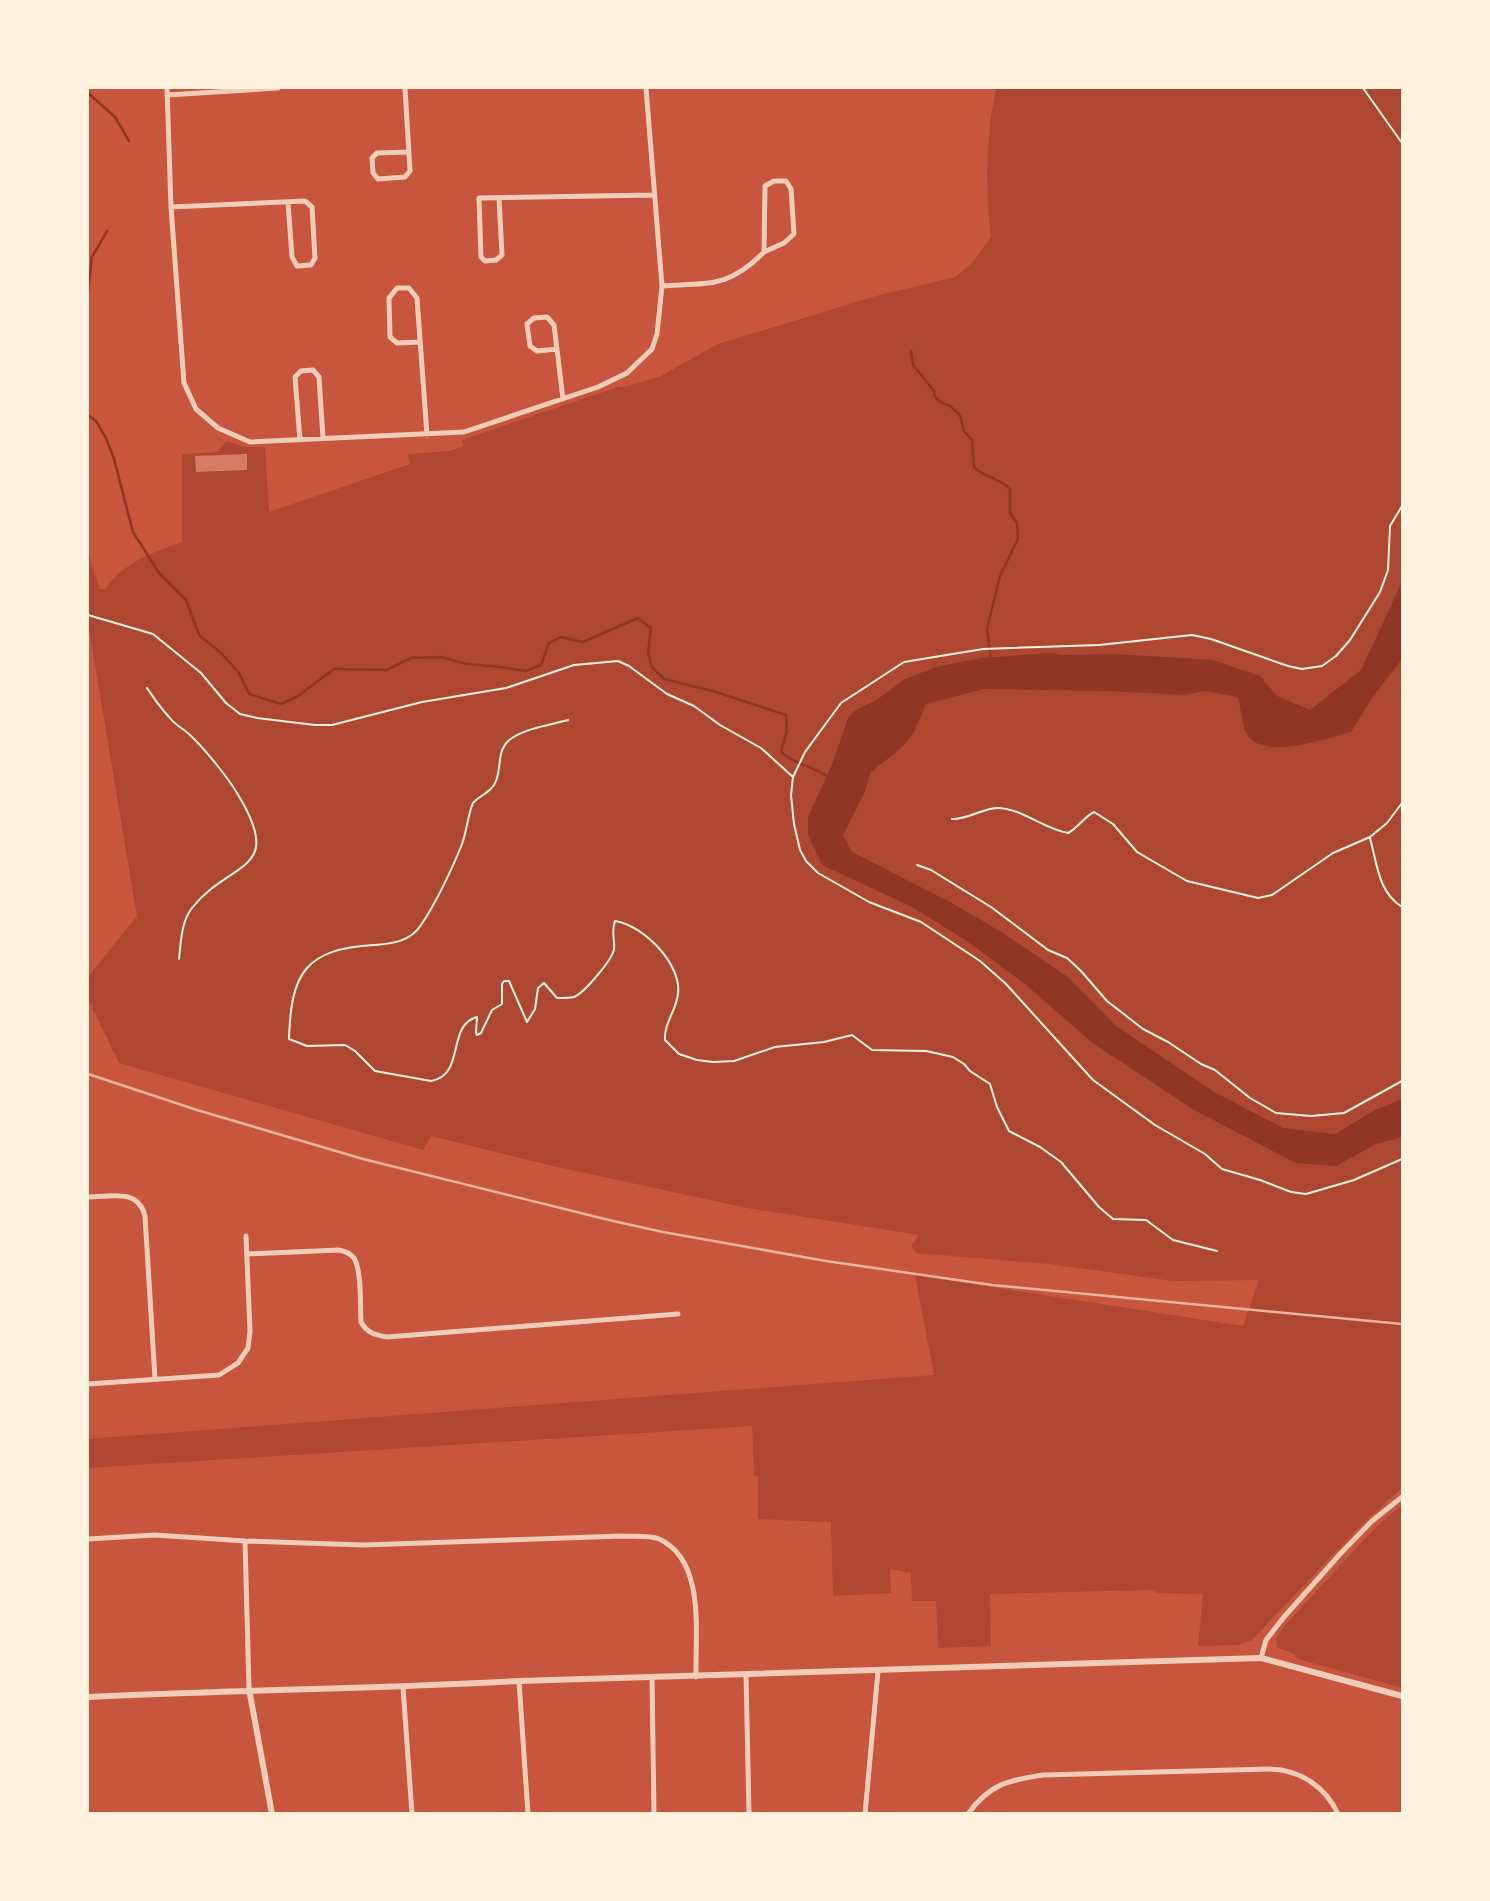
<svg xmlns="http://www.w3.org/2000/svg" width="1490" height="1901" font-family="'Noto Serif',serif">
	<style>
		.green { fill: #ae4732 }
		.water { fill: #8f3625 }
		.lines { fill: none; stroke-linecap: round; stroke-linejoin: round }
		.stream { stroke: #8f3625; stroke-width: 2.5 }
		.building { fill: #d67c66 }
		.path { stroke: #fff3e0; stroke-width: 2 }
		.minor { stroke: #f1ccb7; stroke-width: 5 }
		.tertiary { stroke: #f1ccb7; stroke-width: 6 }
		.rail { stroke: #e9b49f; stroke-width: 2.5 }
	</style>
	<rect width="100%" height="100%" fill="#c8553d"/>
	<!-- green -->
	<path class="green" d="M996,88H1402V1488L1363,1523L1252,1640L1238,1645L1198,1646L1203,1594L1159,1593L1150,1590L990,1594L991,1646L938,1648L936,1601H912L911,1573L890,1569L891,1593L833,1596L831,1522L758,1519V1477L754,1476L752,1426L88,1468V1439L934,1375L915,1275L1243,1326L1259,1280L1173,1281L1049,1264L916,1253L911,1246L919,1235L747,1208L553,1166L431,1136L423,1150L119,1063L88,999V977L137,916L88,623V553L100,589H105C124,562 152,553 182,542V454L217,452L227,441L245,447H265L269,512L410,464L407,454L450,451L464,446L462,440L618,387H624L661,376L718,344L876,296L955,277L973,262L991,237C985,186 986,138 996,88Z
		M1402,1505V1688L1298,1659L1294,1654L1277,1647L1276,1638L1288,1622L1375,1528Z"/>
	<!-- water -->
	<path class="water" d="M1402,582V659L1372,698L1351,732C1326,738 1258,764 1245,730C1241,720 1241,707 1238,697L1205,691L1184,695L1108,691L984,689L926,704L913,734L900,749L871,772L864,794L843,835L852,852L950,902L1003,933L1068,977L1116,1026L1214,1092L1283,1128L1335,1134L1375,1110L1402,1099V1137L1376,1144L1336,1166L1296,1163L1194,1110L1094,1044L1026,985L967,941L910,906L822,865L808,835V817L833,762L848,718L854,711L878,699L903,680L936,667L982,658L1051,653L1062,655L1116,654L1213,660L1260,676L1277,696L1310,710L1361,670Z"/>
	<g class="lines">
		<!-- stream -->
		<path class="stream" d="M88,93L115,117L129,141
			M88,291L92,257L107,231
			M911,351L913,365L934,391L935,397L940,402L950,406L960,415L964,431L972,440L974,467C985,478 1000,478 1010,489V513L1017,523L1018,539L1000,576L987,629L991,660
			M88,415L96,421L106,438L114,459L133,532L159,573L186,600L199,635L222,654L239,673L249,694L281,704L298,696L334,669L386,670L411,658L441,657L466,664L501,667L526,671L541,665L549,643L561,637L583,642L638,618L651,628L648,653L652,667L664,679L713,691L786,715L787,731L781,751C791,763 813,767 827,776"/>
	</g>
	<!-- building -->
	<path class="building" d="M247,454V470L196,472L195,456Z"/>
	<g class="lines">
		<!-- path -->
		<path class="path" d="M1363,88L1402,143
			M1402,506L1390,526L1388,570L1380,592L1350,640L1336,656L1322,666L1302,669L1288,666L1211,639L1192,635L1099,645L983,649L904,662L841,703L805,752L793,777L791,795L794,824L800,850L806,861L818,873L869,902L921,922L980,961L1006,984L1093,1080L1155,1125L1205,1154L1222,1169L1260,1180L1291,1192L1306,1194L1354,1180L1402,1159
			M88,615L153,634L201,673L226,703L240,714L257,718L315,725H332L422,702L506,688L574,665L618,661L629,666L667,694L694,706L720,725L761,748L793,777
			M147,688C154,698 161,709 170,718C175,725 184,729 190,735C205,749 230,780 240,798C284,873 230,860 192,908C181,922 181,942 179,959
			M568,720C550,725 527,728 512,738C496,748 502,766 496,781C492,792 480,795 473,803C469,810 466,834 462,844C453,867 435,905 421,925C411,941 392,944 374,945C305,949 291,973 289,1039L307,1046L345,1045L355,1051L375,1071L431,1081C466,1075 446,1025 477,1017L476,1033L477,1035L481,1033L492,1010L502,1004V984L504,981H509L527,1022L535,1009L538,988L544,983L557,998C562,998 569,998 574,997C584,993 613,959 614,949C615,940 611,931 615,921C643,925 682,964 678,994C676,1011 664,1023 665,1040L679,1054L697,1060L713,1062L734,1061L775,1047L824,1042L852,1035L872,1050L926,1051L953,1057L964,1064L970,1071L990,1084L997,1107L1009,1131L1040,1147L1061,1162L1099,1207L1113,1219L1146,1220L1173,1240L1217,1251
			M952,819C970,819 984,807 1000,808C1024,810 1044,829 1068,833C1078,828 1084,817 1094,812L1113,824L1137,852L1187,881L1258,898L1272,895L1333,853L1370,837L1387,823L1402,803
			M1370,838C1377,863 1378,892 1402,907
			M917,865L931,870L991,907L1048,950L1067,958L1081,971L1107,1001L1143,1029L1168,1042L1201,1064L1215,1070L1250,1098L1276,1113L1311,1116L1344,1113L1402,1081"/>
		<!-- minor -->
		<path class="minor" d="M167,88L171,207L184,383L196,409L218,428L250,442L464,432L598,387L627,373L652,349L657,334L662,286L646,88
			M405,88L410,171L405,177L378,179L373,173L372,158L377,153L409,152
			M167,95L278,88
			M499,198L502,255L496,260L485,261L481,257L479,198L654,195
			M171,207L305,201L312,207L315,258L311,265L297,266L292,257L288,202
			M662,286C708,283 729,288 764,252L765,186L774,181H786L791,189L794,234L784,243L764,252
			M420,342L397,343L390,337L389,298L397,288H409L417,298L427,435
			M557,349L537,351L530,346L527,324L534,318L547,317L554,325L563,399
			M300,440L295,377L301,371L313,370L319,377L323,438
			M88,1197C111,1197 138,1188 145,1216L155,1379
			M247,1254L339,1250C344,1251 350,1253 354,1258C362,1271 360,1307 361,1322C367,1333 375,1335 387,1337L678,1314
			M88,1384L219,1375L238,1363L248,1348L250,1331L246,1236
			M88,1539L155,1535L245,1541L363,1545L622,1536C633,1537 649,1535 659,1539C706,1560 695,1634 696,1677
			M245,1541L249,1689
			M1261,1658L1266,1640L1284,1617L1341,1553L1372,1521L1402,1497
			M746,1674L749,1814
			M652,1677L654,1814
			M519,1681L528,1814
			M403,1687L412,1814
			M865,1814L878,1671
			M968,1814C989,1784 1009,1780 1043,1775L1270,1769C1300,1770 1325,1786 1338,1814"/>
		<!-- tertiary -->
		<path class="tertiary" d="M249,1689L272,1814
			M88,1697C231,1690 375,1689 519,1681L1261,1658L1402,1696"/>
		<!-- rail -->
		<path class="rail" d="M88,1074L197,1110L363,1159L613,1221L663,1232L826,1261L992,1285L1402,1324"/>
	</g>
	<!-- border -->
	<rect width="1490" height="1901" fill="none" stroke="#fff3e0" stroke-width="178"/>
</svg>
